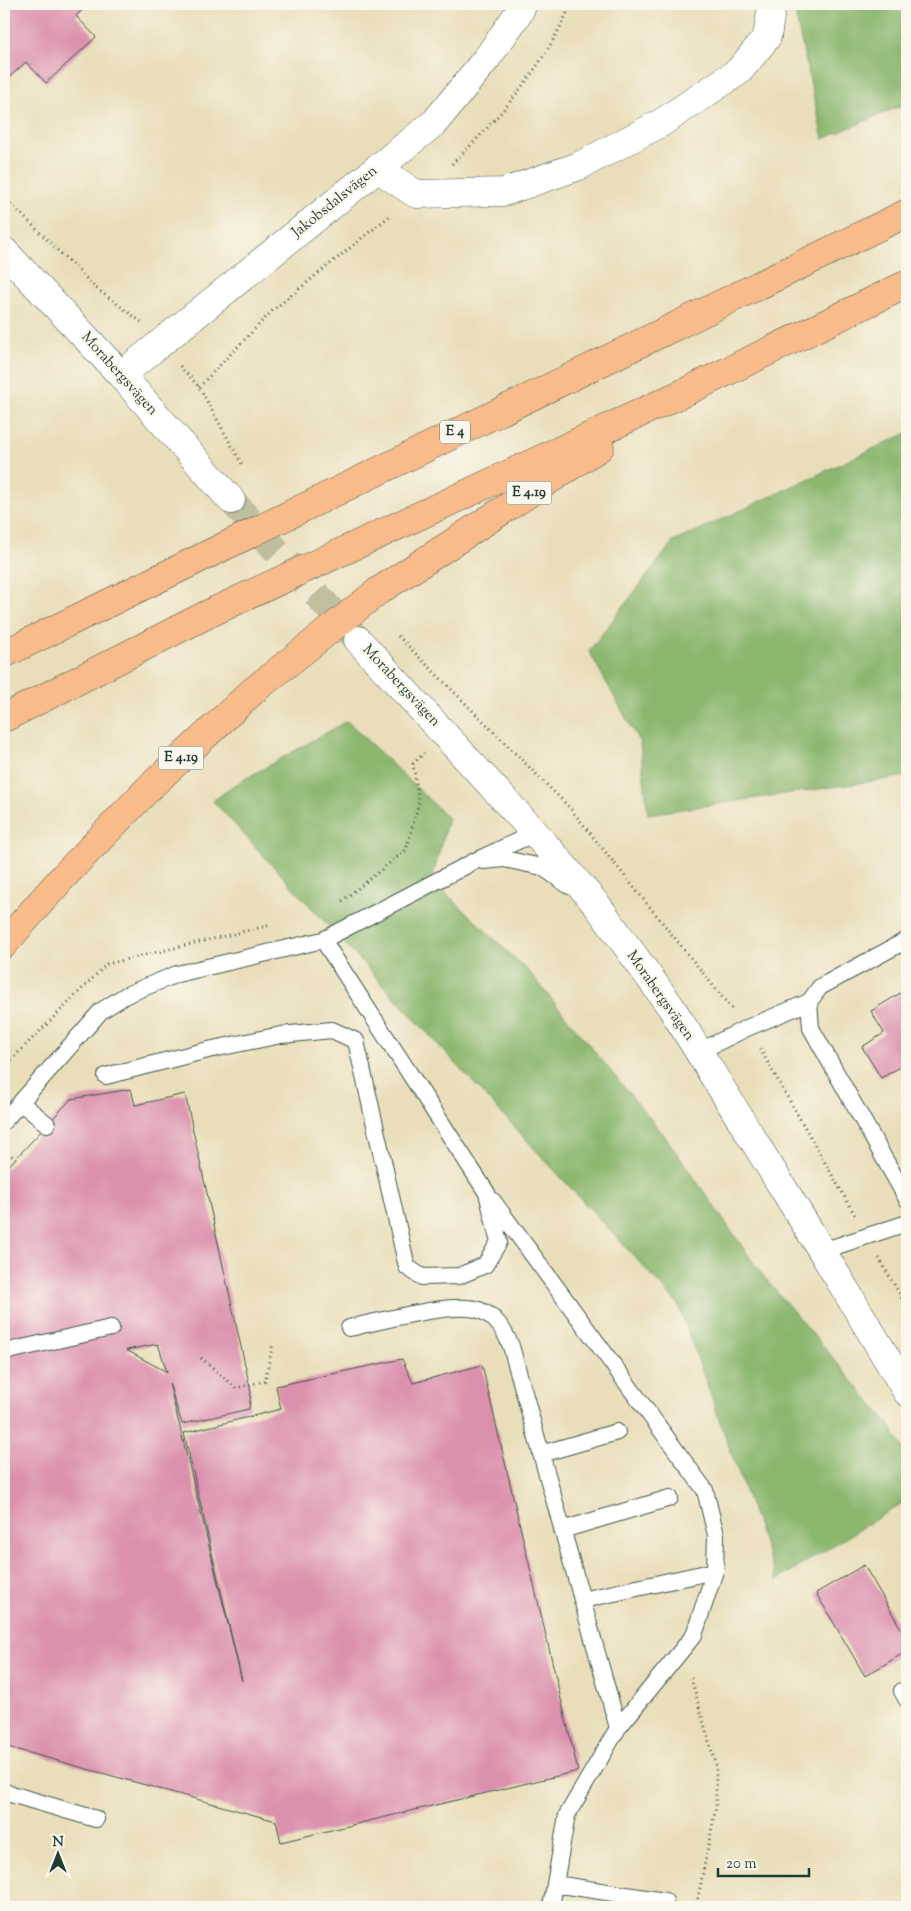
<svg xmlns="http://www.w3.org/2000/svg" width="911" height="1911" font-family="'Sorts Mill Goudy',serif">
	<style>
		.forest { fill: #8bb76e; stroke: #557a51 }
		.building { fill: #db90ad; fill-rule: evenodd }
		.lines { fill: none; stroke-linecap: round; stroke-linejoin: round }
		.tertiary-tunnel { stroke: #c1be9e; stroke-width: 28; stroke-dasharray: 28 14; stroke-linecap: butt }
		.service-casing { stroke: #3d5548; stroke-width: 18 }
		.minor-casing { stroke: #3d5548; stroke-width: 29 }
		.tertiary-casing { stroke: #3d5548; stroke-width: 29 }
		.motorway-casing { stroke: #3d5548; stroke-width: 29 }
		.path { stroke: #3d5548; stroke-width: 3; stroke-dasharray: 1 4; stroke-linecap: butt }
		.service { stroke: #fff; stroke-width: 16 }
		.minor { stroke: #fff; stroke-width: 28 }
		.tertiary { stroke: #fff; stroke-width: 28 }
		.motorway { stroke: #fabb8b; stroke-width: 28 }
		.labels { text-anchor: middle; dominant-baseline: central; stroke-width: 5; stroke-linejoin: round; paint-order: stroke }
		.shield { fill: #fbf7ec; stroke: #61756b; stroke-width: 1 }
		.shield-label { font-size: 14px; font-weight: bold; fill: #1f3d34 }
		.street-label { font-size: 15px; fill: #1f3d34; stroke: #fbf7ec }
	</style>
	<rect width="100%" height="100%" fill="#fbf7ec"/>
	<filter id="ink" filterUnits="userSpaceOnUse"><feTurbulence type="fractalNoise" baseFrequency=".02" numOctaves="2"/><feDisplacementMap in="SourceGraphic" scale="10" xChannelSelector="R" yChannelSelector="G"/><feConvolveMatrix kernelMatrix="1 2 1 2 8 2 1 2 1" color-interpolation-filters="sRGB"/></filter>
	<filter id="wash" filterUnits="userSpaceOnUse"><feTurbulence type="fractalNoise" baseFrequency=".0096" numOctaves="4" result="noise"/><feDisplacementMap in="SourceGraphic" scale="20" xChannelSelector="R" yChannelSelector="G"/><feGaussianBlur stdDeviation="1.12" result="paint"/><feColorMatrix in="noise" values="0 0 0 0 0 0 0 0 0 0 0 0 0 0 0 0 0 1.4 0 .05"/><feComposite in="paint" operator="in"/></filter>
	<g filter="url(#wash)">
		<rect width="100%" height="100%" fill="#e9deb9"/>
		<!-- forest -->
		<path class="forest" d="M793,4H907V103L823,139Z
			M907,433V776L648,814L640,743L589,651L673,542Z
			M347,721L448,818L432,880L529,972L667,1139L760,1272L889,1424L907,1455V1500L777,1580L678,1304L213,801L231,787Z"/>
		<g id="blocks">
			<!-- building -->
			<path class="building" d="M4,4H86L87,5L76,16L96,37L46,83L26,62L4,82Z
				M907,989V1063L881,1078L862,1047L884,1033L871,1011Z
				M131,1089L135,1105L185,1094L251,1392L249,1409L182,1424L169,1383L242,1681L184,1433L281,1409L276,1386L402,1359L413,1383L482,1365L578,1771L281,1842L276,1821L4,1746V1171L71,1099ZM158,1344L167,1372L126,1350Z
				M864,1565L907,1639V1651L865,1676L816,1593Z"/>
		</g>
	</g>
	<g filter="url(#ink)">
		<use href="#blocks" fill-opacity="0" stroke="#3d5548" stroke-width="1"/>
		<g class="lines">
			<!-- tertiary-tunnel -->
			<path class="tertiary-tunnel" d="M231,500L357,639"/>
			<!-- service casing -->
			<g class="service-casing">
				<path id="service" d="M483,861L504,859L542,867L569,886
					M907,940L820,987L809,1002L811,1028L907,1199
					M698,1052L747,1028L809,1002
					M106,1076L208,1050L281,1035L332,1030L356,1041L407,1267L422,1277L459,1276L485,1265L499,1242L487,1193L323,940
					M21,1103L47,1124
					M4,1121L101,1011L126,995L177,974L323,940L473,862L535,833
					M493,1201L705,1490L716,1535L715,1571L694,1635L618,1728L567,1815L551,1907
					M822,1251L907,1223
					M349,1328C378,1322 453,1301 479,1310C496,1316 504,1330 511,1346L618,1728
					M4,1352L111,1328
					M541,1454L617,1432
					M562,1530L670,1498
					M582,1600L715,1571
					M902,1691L907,1700
					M4,1792L96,1819
					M555,1884L665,1901"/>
			</g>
			<!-- minor casing -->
			<g class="minor-casing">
				<path id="minor" d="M377,168L416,194L504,192L579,166L661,123L739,71L767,37L772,4
					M121,375L435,122L487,58L518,14L523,4"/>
			</g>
			<!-- tertiary casing -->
			<g class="tertiary-casing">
				<path id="tertiary" d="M4,251L121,375L231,500
					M358,640L535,833L597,905L671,1007L822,1251L907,1392"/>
			</g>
			<!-- motorway casing -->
			<g class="motorway-casing">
				<path id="motorway" d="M4,654L907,213
					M4,718L208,614L681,394L907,284
					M4,944L61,879L150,787L253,691L377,592L600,447"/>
			</g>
			<!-- path -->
			<path class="path" d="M452,164C501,116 544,67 571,4
				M4,197L96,288L141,322
				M180,366L199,387L243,466
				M199,387L273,310L392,214
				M398,636L569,807L732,1009
				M342,901L406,850L419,802L413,764L424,753
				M760,1049L855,1215
				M4,1067L107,964L271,925
				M4,1149L13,1157
				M879,1258L907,1307
				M201,1358L236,1388L265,1381L273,1343
				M691,1678L716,1766V1807L696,1907"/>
			<!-- service -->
			<use href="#service" class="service"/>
			<!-- minor -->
			<use href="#minor" class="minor"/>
			<!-- tertiary -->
			<use href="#tertiary" class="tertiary"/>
			<!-- motorway -->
			<use href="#motorway" class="motorway"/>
		</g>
	</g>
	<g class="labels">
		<!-- shield labels -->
		<g class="shield">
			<rect x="440" y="420.5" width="30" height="23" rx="4"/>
			<rect x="506.5" y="481.5" width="45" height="23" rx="4"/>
			<rect x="158.5" y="746.5" width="45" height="23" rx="4"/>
		</g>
		<g class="shield-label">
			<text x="455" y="432">E 4</text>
			<text x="529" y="493">E 4.19</text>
			<text x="181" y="758">E 4.19</text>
		</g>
		<!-- street labels -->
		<g class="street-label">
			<text transform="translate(335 202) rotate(-39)">Jakobsdalsvägen</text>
			<text transform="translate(119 374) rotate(48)">Morabergsvägen</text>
			<text transform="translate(401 686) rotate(47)">Morabergsvägen</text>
			<text transform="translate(660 996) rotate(55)">Morabergsvägen</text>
		</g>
	</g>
	<!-- margin -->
	<rect width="911" height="1911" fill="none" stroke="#fbf7ec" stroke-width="20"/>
	<!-- north arrow -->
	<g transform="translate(58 1854)" stroke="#fbf7ec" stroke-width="4" paint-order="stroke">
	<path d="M0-4L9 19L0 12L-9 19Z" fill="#1f3d34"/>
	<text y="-8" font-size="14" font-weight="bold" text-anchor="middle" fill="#1f3d34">N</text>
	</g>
	<!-- scale -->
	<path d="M718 1868v8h91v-8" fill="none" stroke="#1f3d34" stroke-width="2.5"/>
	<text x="726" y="1868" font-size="15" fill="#1f3d34" stroke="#fbf7ec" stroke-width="4" paint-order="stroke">20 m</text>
</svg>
